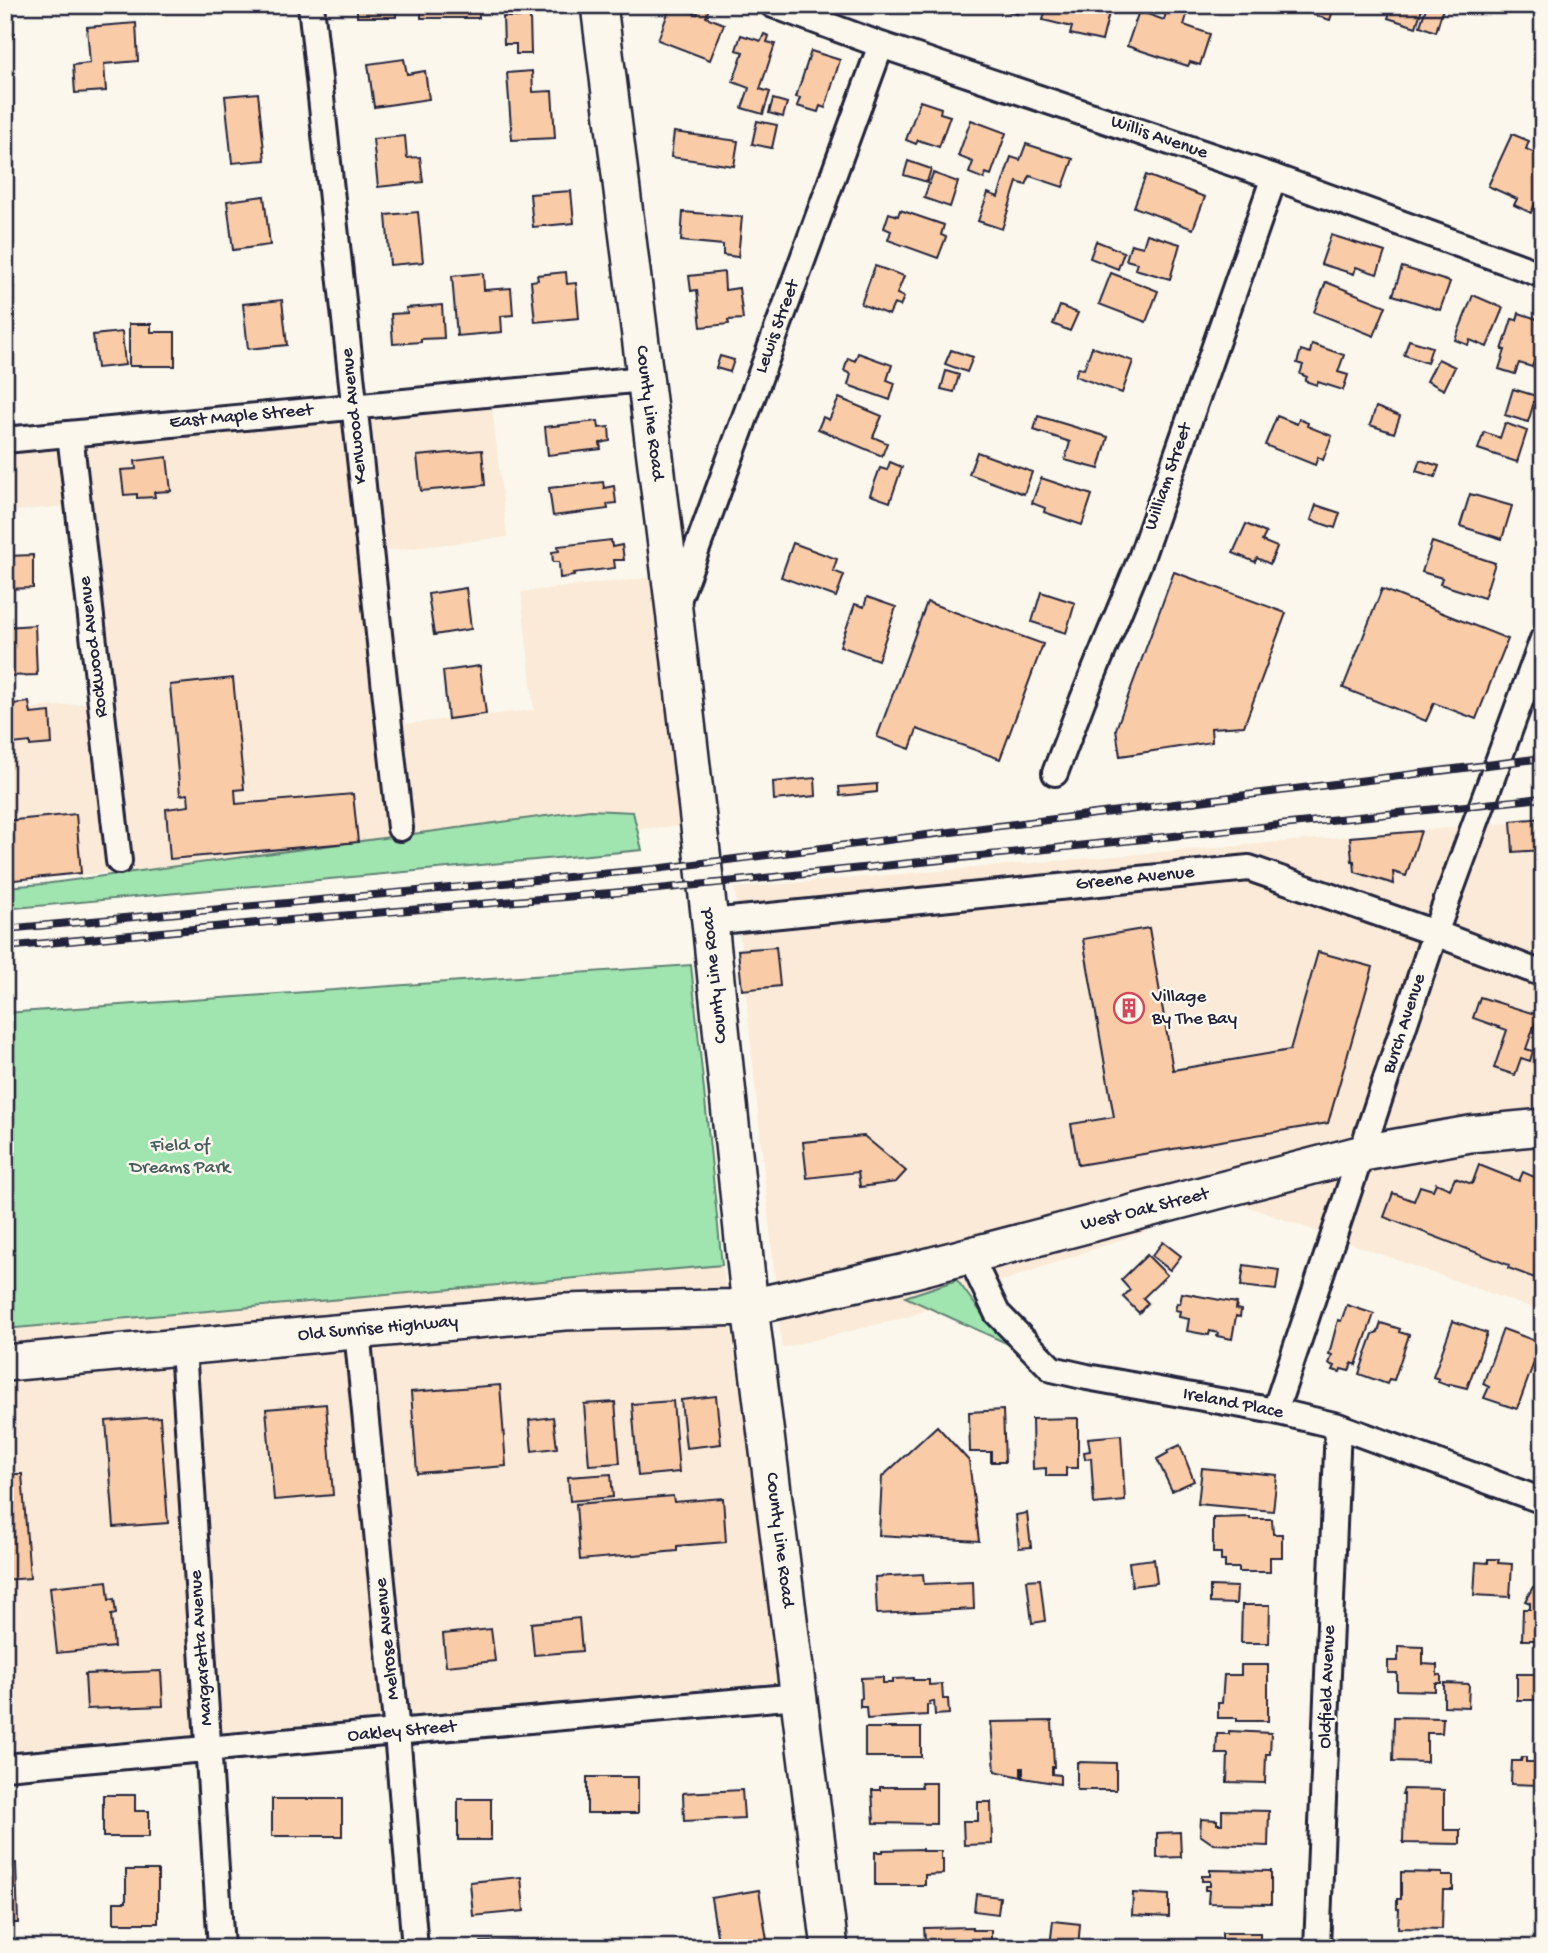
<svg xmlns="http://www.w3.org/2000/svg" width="1548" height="1953" font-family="'Gochi Hand',sans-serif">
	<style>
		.built { fill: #faead7 }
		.green { fill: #a0e4af; stroke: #618375; stroke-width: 2 }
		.building { fill: #f9cca7; stroke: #22223b; stroke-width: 2 }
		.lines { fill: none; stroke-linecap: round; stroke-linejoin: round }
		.street-casing { stroke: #22223b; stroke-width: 30 }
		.secondary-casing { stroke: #22223b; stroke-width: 40 }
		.street { stroke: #fbf7ec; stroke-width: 24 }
		.secondary { stroke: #fbf7ec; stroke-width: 35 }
		.rail-casing { stroke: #22223b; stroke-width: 8 }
		.rail { stroke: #fbf7ec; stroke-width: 5; stroke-dasharray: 16; stroke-linecap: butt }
		.labels { text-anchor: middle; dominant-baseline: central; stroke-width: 5; stroke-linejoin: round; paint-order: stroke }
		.street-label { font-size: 19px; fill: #22223b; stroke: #fbf7ec }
		.poi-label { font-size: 19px; fill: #22223b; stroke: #fbf7ec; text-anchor: start }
		.park-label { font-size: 19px; fill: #485c5e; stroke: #fbf7ec }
	</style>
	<rect width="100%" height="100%" fill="#fbf7ec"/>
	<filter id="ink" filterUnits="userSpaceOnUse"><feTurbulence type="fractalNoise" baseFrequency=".0143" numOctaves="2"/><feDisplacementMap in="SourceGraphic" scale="14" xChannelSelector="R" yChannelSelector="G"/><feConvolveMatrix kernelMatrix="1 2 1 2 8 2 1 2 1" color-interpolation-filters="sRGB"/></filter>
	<g filter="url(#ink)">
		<!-- built -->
		<path class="built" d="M489,382L507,537L386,551L405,724L534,710L521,592L655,577L687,825L5,881V711L87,703L64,506L5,512V431Z
			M1543,820V1312L1232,1201L968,1293L910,1316L782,1348L735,888Z
			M722,1265L781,1682L5,1751V1329Z"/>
		<!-- green -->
		<path class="green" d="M590,810L633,812L642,850L5,909V887L44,884Z
			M691,965L722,1265L5,1329V1013Z
			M957,1280L991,1326L1015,1347L905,1297Z"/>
		<!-- building -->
		<path class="building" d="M357,5H396V17H357Z
			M421,5H479V18H421Z
			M671,5L697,14L701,5H710L706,17L724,24L710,60L658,40Z
			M988,5H1019L1017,14Z
			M1047,5H1111L1102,41L1070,34L1072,27L1043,20Z
			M1168,5H1182L1189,8L1184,25L1210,34L1200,65L1190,62L1188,66L1127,46L1139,11L1164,20Z
			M1317,5H1335L1330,20L1314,15Z
			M1393,5H1423L1416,27L1388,18Z
			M1427,5H1444L1436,32L1420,26Z
			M503,17H530L531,54H516V44H504Z
			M136,23L138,61L104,64L106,91L75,93L73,65L90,63L87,27Z
			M764,34L769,36L767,42L775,44L760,89L770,92L763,114L742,108L749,88L733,82L743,52L736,50L741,35L761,41Z
			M811,51L840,60L825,108L820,106L818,112L797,106L800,98L796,97Z
			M404,59L407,74L425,71L429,99L374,107L368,64Z
			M532,71L533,92L552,91L555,138L512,140L507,73Z
			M258,93L265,160L232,163L225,96Z
			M773,99L787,103L783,117L769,113Z
			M920,101L941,108L940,113L950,116L939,147L918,140L916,144L906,140Z
			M971,120L1006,133L991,175L986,173L984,179L969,173L973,162L958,156Z
			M757,121L777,125L772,148L752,144Z
			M674,132L738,141L734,166L671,157Z
			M1512,134L1529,141L1526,149L1543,157V163L1539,173L1543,175V207L1535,204L1531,213L1514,205L1517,199L1488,186Z
			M405,136L407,158L420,157L423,182L378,187L373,139Z
			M1026,144L1073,159L1063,187L1030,176L1026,185L1017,182L1002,229L978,221L988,193L998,197L1011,157L1020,160Z
			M908,161L931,169L927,182L904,175Z
			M933,173L958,182L950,207L924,198Z
			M1146,175L1205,197L1193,229L1134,207Z
			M571,191L574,223L533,227L530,194Z
			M264,196L270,245L233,250L227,201Z
			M900,210L944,225L941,235L946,237L938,258L888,240L891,231L884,228L889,213L898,216Z
			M418,212L423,262L390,265L386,215Z
			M683,212L742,217L738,257L723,255V245L681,241Z
			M1147,234L1180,244L1170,279L1135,269L1137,263L1126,260L1131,244L1143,247Z
			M1331,235L1385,252L1377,274L1356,267L1354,274L1321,264Z
			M1096,241L1124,252L1118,269L1090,258Z
			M875,266L904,276L897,294L904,297L900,306L894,304L889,315L861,304Z
			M1402,267L1450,282L1440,310L1393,295Z
			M566,272L567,284L576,283L579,318L535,322L531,281L538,280L537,275Z
			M724,272L725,290L739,288L743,319L728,320L729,324L701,327L697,290L691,291L689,276Z
			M483,273L484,290L511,288L513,315L501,316L502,332L457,336L452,276Z
			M1111,273L1158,291L1146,322L1099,304Z
			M1326,282L1386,306L1374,336L1314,312Z
			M1473,295L1503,308L1487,347L1470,340L1468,345L1455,340Z
			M282,300L287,345L248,349L243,304Z
			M442,305L444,338L421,339V342L393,344L391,314L407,313L406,308Z
			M1060,306L1078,313L1070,331L1053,324Z
			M1519,313L1543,321V334L1532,367L1519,363L1515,374L1499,369L1505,350H1502L1512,319L1517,320Z
			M129,324H151V332H175V366H129Z
			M122,332L125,365L97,368L93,335Z
			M5,339H8V383H5Z
			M1409,340L1432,347L1427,363L1404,355Z
			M1312,344L1344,355L1338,372L1348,375L1343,390L1318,382L1317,385L1305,381L1307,377L1300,374L1303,365L1297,363L1301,350L1310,353Z
			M1092,347L1133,361L1122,393L1075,376L1078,368L1084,369Z
			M951,350L973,357L967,372L945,364Z
			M858,353L892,365L887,380L895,383L890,400L848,385L851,374L844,371L848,358L855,361Z
			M720,356L734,360L730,372L716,368Z
			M1438,359L1455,367L1444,390L1427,381Z
			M946,371L959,375L954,392L941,389Z
			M1513,389L1536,396L1528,422L1505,415Z
			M839,398L882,416L873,437L887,443L882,456L818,429L823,417L829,420Z
			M1376,407L1400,416L1394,433L1370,425Z
			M1038,416L1108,437L1099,469L1065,460L1070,442L1034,430Z
			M1277,416L1297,424L1299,419L1308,423L1307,426L1332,436L1323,460L1318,457L1315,465L1265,445Z
			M598,421L599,428L609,427L610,441L600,443L601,449L548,455L545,427Z
			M1505,423L1527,431L1517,462L1478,449L1484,432L1500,438Z
			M482,450L485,485L421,491L417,456Z
			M977,452L1032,472L1024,494L969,474Z
			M167,457L171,491L154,492L155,497L137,498V494L124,495L121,470L136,469L135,461Z
			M1420,460L1439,466L1435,477L1416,471Z
			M890,462L902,467L890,502L870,495L880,468L887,470Z
			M1041,478L1092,495L1082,525L1044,512L1045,508L1032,503Z
			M603,482L604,488L614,486L616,503L607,504L608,509L553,516L549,488Z
			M1470,494L1512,506L1502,539L1460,526Z
			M1316,505L1340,513L1335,528L1311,520Z
			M1246,524L1266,533L1262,541L1277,547L1270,564L1257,558L1255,562L1233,553Z
			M5,533L7,556L33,555V588L5,589Z
			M611,540L612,547L622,545L624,560H614L615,568L573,573L574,576L560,578L559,562H553L552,552L559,551L558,546Z
			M1432,542L1495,563L1484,598L1440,584L1442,578L1422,572Z
			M793,543L837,559L833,571L844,575L836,597L781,577Z
			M1174,572L1286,613L1244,726L1211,728L1212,742L1120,756L1116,729Z
			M466,588L471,629L434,635L428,594Z
			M1382,589L1508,639L1476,719L1434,703L1426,721L1343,688Z
			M1041,592L1075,603L1066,633L1032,622Z
			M867,597L896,607L878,660L840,646L855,604L864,607Z
			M927,602L1043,644L1000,759L917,729L910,749L877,737Z
			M35,625L37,675L5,676V627Z
			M480,666L486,714L448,719L443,671Z
			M233,678L244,789L235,790L236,804L353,794L358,842L170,859L166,809L189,806L188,794L180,795L170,685Z
			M29,702L31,714L50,712L52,744L30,746V742L13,744L11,731L5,732V705Z
			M815,778L816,796L774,800L773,782Z
			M877,784V792L840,796L839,787Z
			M76,814L81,873L5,881V821Z
			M1543,818V850L1513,852L1511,821Z
			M1421,831L1406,876L1393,872L1394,884L1355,872L1354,861H1352L1350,837Z
			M1149,928L1173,1070L1290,1050L1318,952L1373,967L1328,1123L1078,1165L1071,1124L1114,1117L1083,939Z
			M776,947L780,986L742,990L738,950Z
			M1480,997L1538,1015L1526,1049L1533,1051L1530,1061L1521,1058L1515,1075L1494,1068L1507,1030L1473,1018Z
			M864,1136L906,1171L896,1182L860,1187L858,1172L807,1178L803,1142Z
			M1479,1165L1519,1181L1523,1172L1541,1180L1543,1176V1281L1508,1268L1509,1265L1384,1217L1393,1193L1414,1201L1420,1186L1433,1190L1436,1183L1450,1189L1455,1178L1472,1184Z
			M1163,1242L1181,1256L1170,1270L1152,1256Z
			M1147,1255L1167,1275L1143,1298L1148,1303L1139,1313L1123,1297L1130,1290L1121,1280Z
			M1244,1265L1279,1270L1276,1290L1241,1286Z
			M1182,1293L1237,1303L1236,1309L1241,1310L1240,1317L1236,1316L1232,1339L1217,1336L1218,1333L1210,1331L1209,1335L1187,1331L1189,1319L1179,1317L1180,1311L1175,1310L1177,1303L1180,1304Z
			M1347,1305L1374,1314L1356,1365L1352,1363L1349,1371L1341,1369L1340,1372L1333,1370L1335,1366L1329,1364L1332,1355L1329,1354L1338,1320L1341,1321Z
			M1453,1321L1487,1333L1467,1388L1450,1384L1449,1386L1438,1382L1439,1379L1433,1377Z
			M1381,1323L1400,1329L1399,1332L1409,1335L1394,1380L1389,1379L1387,1384L1359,1374L1373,1334L1378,1332Z
			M1503,1329L1541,1343L1517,1409L1484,1398L1489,1387L1483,1384Z
			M500,1385L506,1466L417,1473L411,1392Z
			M716,1396L721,1444L686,1448L681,1400Z
			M673,1401L679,1472L638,1476L632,1404Z
			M615,1402L620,1463L589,1465L584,1404Z
			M326,1404L333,1495L274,1500L266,1409Z
			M1003,1410L1005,1462H991V1452H970L969,1412Z
			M160,1417L168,1523L114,1527L106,1421Z
			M553,1417L557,1448L532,1451L529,1420Z
			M1078,1418V1468H1066V1476H1046V1468L1033,1469L1032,1419Z
			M937,1426L969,1461L979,1541L879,1535L882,1477Z
			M1121,1435L1125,1501L1094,1504L1091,1458L1085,1459L1084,1452L1090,1451L1088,1438Z
			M1180,1445L1194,1481L1172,1491L1157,1459L1168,1453L1167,1451Z
			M1202,1468L1277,1475L1273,1511L1198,1504Z
			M5,1474H22L30,1578L5,1580V1534H7Z
			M611,1474L613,1497L570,1501L568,1477Z
			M673,1496L674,1502L723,1498L726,1542L677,1546V1551L580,1560L576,1504Z
			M1027,1513L1031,1547L1019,1548L1016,1515Z
			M1250,1517V1519H1272L1273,1534H1282V1557H1270V1572H1239V1568H1225V1561H1221V1553H1213V1518Z
			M1154,1559L1157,1583L1132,1586L1129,1562Z
			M1488,1559H1499L1498,1563L1512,1564L1510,1597L1474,1595L1476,1562L1488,1563Z
			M923,1574L924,1584L973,1582L974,1609L877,1614L875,1577Z
			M1040,1579L1045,1621L1032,1623L1027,1580Z
			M107,1581L109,1600L114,1599L116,1614L111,1615L114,1647L57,1653L50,1587Z
			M1542,1584L1543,1644H1537V1640H1522L1523,1609H1530V1603L1525,1601L1533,1587L1542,1589Z
			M1210,1586L1237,1587L1236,1604L1210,1603Z
			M1242,1605H1270L1269,1643H1241Z
			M579,1618L582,1651L534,1655L531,1623Z
			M491,1629L495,1661L446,1666L443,1634Z
			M1398,1646L1423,1647V1664L1437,1665V1675H1441V1683H1435V1691L1397,1690V1673H1388V1661H1398Z
			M1241,1665H1268V1721H1237V1718H1218V1703H1222L1224,1675H1241Z
			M161,1671L163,1706L87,1709L85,1674Z
			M1517,1674H1540V1700H1517Z
			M883,1677V1683H893V1679L913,1678V1680H929V1685L942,1684L943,1699H948L949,1714L935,1715L934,1701L929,1702L930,1705H927V1715L867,1719L866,1707H860V1699L862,1698L861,1678Z
			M1444,1683L1469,1684L1468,1707L1444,1706Z
			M1394,1717L1443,1718L1442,1733H1427V1762L1393,1761Z
			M1052,1721L1054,1767H1052V1774L1060,1775V1784L1023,1778V1768H1021V1777L995,1771L991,1722Z
			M865,1728H921V1757H865Z
			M1229,1731L1271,1733L1270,1754H1266L1265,1783L1227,1782L1228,1754H1216L1217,1734H1229Z
			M1522,1757H1526V1762H1540V1785L1511,1784L1512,1761H1521Z
			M1077,1762L1116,1763V1790H1077Z
			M587,1777H638V1813H587Z
			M921,1783H936V1824L874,1823L872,1790H880V1787H922Z
			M1404,1789L1444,1790V1830H1460V1844L1403,1843L1404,1794H1402Z
			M742,1790L744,1818L684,1821L683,1793Z
			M103,1795H135V1811H149V1837H103Z
			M272,1799H342V1836H272Z
			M458,1799H491V1840H458Z
			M978,1802H991L992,1844L964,1845L963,1821H978Z
			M1222,1810L1269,1811L1268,1846L1213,1844L1200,1835L1201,1819L1217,1820V1824H1222Z
			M1180,1832L1181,1857L1157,1858V1833Z
			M922,1849V1851H941V1859H943V1874L925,1875V1885H875V1852H883V1850Z
			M16,1863L18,1923H5V1864Z
			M126,1870H158V1923H114V1902H126Z
			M1210,1870L1271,1871V1904L1208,1903L1209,1890H1205V1886H1210V1881H1202V1876H1210Z
			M1401,1872L1442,1873V1876H1453V1890H1443L1442,1929L1398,1928L1399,1909H1397V1899H1401Z
			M521,1877L524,1911L473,1916L470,1882Z
			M759,1890L767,1940L719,1948L711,1898Z
			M1133,1893L1169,1895V1917L1132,1915Z
			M976,1894L1000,1897L998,1914L974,1911Z
			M1053,1921L1080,1924L1078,1948L1050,1946Z
			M973,1927V1930H991V1946H998L999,1948H930V1940H925L924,1928Z
			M1222,1933H1260V1948H1222Z
			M551,1940V1948H482L481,1942Z"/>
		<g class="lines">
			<!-- street casing -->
			<g class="street-casing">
				<path id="street" d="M311,5L400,828
					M773,5L881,45L1274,177L1543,275
					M70,434L119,861
					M5,440L644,379
					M676,606L881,45
					M1055,773L1083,699L1141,558L1274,177
					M710,922L1249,868L1435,933L1543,974
					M970,1256L997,1313L1052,1369L1087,1377L1275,1411L1338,1426L1543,1501
					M357,1331L397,1733L415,1948
					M183,1348L221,1948
					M1275,1411L1435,933L1543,639
					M5,1767L798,1696
					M1317,1948L1338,1426"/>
			</g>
			<!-- secondary casing -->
			<g class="secondary-casing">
				<path id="secondary" d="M599,5L674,610L710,922L750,1307L830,1948
					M5,1363L564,1312L750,1307L906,1272L1363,1153L1470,1134L1543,1127"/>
			</g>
			<!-- street -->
			<use href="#street" class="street"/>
			<!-- secondary -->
			<use href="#secondary" class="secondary"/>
			<!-- rail casing -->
			<g class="rail-casing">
				<path id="rail" d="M5,929L655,869L1543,758
					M5,947L268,922L658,889L1543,798"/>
			</g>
			<!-- rail -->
			<use href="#rail" class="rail"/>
		</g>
	</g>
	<!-- icons -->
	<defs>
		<g id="building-ring" transform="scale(1.575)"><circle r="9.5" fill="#fbf7ec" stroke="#d1495b" stroke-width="1.5"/><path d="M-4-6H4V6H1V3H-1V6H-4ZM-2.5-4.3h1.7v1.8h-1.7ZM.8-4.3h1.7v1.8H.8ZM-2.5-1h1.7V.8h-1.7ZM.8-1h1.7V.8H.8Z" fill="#d1495b"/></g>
	</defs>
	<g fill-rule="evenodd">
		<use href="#building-ring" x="1129" y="1008"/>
	</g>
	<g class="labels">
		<!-- street labels -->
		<g class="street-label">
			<text transform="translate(1159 138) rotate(19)">Willis Avenue</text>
			<text transform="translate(778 327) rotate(-70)">Lewis Street</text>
			<text transform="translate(649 413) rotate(83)">County Line Road</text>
			<text transform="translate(355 416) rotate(-96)">Kenwood Avenue</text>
			<text transform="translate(241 417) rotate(-5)">East Maple Street</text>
			<text transform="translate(1169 477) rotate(-71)">William Street</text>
			<text transform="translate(94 647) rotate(-97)">Rockwood Avenue</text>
			<text transform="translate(1135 879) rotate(-6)">Greene Avenue</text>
			<text transform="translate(715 976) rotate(-96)">County Line Road</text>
			<text transform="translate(1405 1024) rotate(-72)">Burch Avenue</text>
			<text transform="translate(1145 1210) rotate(-14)">West Oak Street</text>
			<text transform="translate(378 1329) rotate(-5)">Old Sunrise Highway</text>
			<text transform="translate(1233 1404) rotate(11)">Ireland Place</text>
			<text transform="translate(779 1540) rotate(83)">County Line Road</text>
			<text transform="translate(388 1639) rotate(-96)">Melrose Avenue</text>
			<text transform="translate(202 1648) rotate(-94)">Margaretta Avenue</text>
			<text transform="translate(1328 1687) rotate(-88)">Oldfield Avenue</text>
			<text transform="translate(402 1732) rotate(-5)">Oakley Street</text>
		</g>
		<!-- poi labels -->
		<g class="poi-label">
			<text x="1152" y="997">Village<tspan x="1152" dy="22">By The Bay</tspan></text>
		</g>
		<!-- park labels -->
		<g class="park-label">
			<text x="180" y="1146">Field of<tspan x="180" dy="22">Dreams Park</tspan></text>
		</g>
	</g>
	<!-- margin -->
	<rect width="1548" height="1953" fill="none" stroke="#fbf7ec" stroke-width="28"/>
	<rect x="14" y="14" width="1520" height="1925" fill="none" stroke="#22223b" stroke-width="2.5" filter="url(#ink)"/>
</svg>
